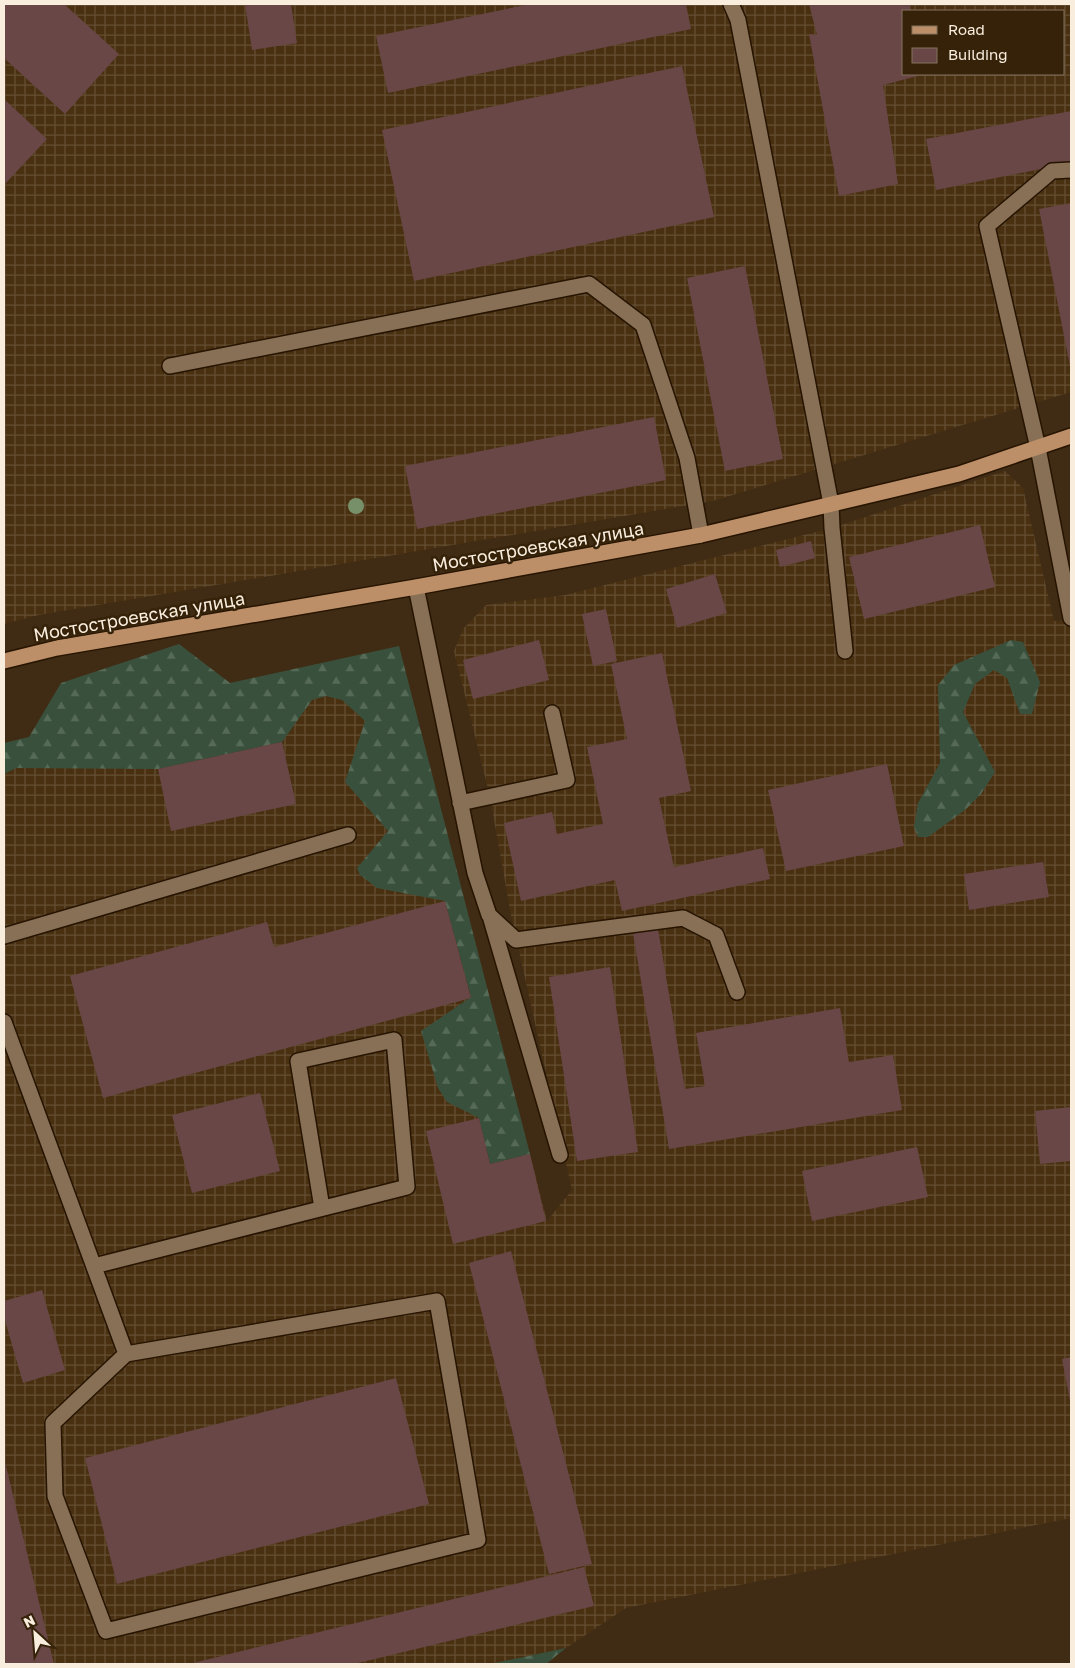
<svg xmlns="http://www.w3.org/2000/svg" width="1075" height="1668" font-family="'Golos Text',sans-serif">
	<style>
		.industrial { fill: url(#industrial-grid); fill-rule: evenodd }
		.forest { fill: url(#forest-firs) }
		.building { fill: #694746 }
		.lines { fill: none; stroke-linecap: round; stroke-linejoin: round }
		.minor-casing { stroke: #261400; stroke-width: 18 }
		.major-casing { stroke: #261400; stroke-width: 18 }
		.minor { stroke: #877056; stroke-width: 15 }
		.major { stroke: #bc8f68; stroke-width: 15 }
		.tree { fill: #789069 }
		.labels { text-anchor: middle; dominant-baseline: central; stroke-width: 5; stroke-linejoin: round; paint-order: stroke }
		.street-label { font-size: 18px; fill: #f9edde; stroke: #352209 }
	</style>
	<defs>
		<pattern id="industrial-grid" width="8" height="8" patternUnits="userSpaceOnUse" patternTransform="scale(1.25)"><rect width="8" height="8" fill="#493011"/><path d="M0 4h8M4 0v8" fill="none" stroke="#644e33"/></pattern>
		<pattern id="forest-firs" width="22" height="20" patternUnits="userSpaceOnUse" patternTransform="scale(1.25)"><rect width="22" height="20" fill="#39503c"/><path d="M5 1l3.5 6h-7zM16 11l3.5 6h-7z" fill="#566a58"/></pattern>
	</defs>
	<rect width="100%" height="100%" fill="#402c14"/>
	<!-- industrial -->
	<path class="industrial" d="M4,4H1071V392L713,501L39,615L4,624ZM904,11H1064V74H904Z
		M1005,471L1023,488L1054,621L1071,620V1518L626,1608L566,1648L490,1664H4V754L384,670L530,1154L547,1221L572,1190L511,915L490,797L454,651L463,629L486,605L565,595L832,528Z"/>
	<!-- forest -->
	<path class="forest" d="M1011,640L1023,642L1040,682L1032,714H1020L1007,678L994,670L975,684L963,712L995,772L981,794L965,810L928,837H918L914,827L918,803L940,763L938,685L954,665Z
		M179,644L230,683L399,646L530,1154L490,1164L479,1118L447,1102L438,1088L421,1031L471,997L445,901L377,888L360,875L357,868L388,831L345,782L365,721L342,700L326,696L312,700L282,742L158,769L16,768L4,774V743L29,737L61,683Z
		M566,1648L546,1664H490Z"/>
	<!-- building -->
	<path class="building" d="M4,4H64L119,54L65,114L4,58Z
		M245,4H291L297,43L252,50Z
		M530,4H686L691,29L388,93L376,36Z
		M809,4H910L911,11H904V74H925L883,85L898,184L839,196L809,34L817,35Z
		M682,66L714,217L414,281L382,130Z
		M4,99L47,139L4,185Z
		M1071,111V163L936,190L926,139Z
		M1071,203V366H1070L1039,209Z
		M745,266L783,459L725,471L687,278Z
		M654,417L666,480L417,529L405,466Z
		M980,525L995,587L864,619L849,557Z
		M811,541L815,558L780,567L776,550Z
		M715,574L727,613L677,628L666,589Z
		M606,609L617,661L593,666L582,614Z
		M539,640L549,680L473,699L463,660Z
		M662,653L691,791L659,798L674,867L763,848L770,879L622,911L615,880L521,901L504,823L552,812L557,834L603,824L587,747L627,739L611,664Z
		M282,742L296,804L171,831L158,769Z
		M887,764L904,846L786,871L768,790Z
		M1043,862L1049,897L969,910L964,874Z
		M445,901L471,998L103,1098L70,976L267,922L274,947Z
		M658,929L685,1089L705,1086L696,1033L840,1008L849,1062L893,1055L902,1110L669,1149L633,933Z
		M610,967L638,1152L577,1161L549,977Z
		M260,1093L280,1171L192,1193L172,1115Z
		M1071,1107V1161L1040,1164L1035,1111Z
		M479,1118L490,1164L530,1154L546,1221L453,1244L426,1131Z
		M917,1147L928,1197L812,1221L802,1171Z
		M511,1251L592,1564L549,1574L469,1263Z
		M42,1290L65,1370L23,1383L4,1317V1301Z
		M1071,1357V1401H1070L1062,1359Z
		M396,1378L429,1504L117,1584L85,1458Z
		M4,1458L54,1664H4Z
		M584,1567L594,1606L354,1664H189Z"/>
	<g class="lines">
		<!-- minor casing -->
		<g class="minor-casing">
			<path id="minor" d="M731,4L738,20L831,504L832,528L845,651
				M1071,170L1052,171L987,226L1038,448L1071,618
				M170,366L589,284L643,325L687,458L701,535
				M416,587L475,873L489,915L516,940L683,918L716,935L737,992
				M460,803L567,780L552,713
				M490,916L560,1155
				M4,936L348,835
				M4,1022L126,1354L53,1423L55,1496L106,1631L478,1540L437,1301L126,1354
				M94,1266L407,1187L394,1040L298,1061L322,1208"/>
		</g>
		<!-- major casing -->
		<g class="major-casing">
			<path id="major" d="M4,661L57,648L416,587L701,535L959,474L1071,436"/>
		</g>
		<!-- minor -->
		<use href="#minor" class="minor"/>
		<!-- major -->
		<use href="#major" class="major"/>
	</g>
	<!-- trees -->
	<circle class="tree" cx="356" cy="506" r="8"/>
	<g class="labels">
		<!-- street labels -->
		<g class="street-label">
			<text transform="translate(538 546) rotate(-10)">Мостостроевская улица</text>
			<text transform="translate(139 616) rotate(-10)">Мостостроевская улица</text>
		</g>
	</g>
	<!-- border -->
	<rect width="1075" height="1668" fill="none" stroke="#f9edde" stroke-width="10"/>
	<!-- legend -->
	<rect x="902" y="10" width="162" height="65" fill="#352209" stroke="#83735e"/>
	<rect x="912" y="26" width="25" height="8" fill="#bc8f68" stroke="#83735e"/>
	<text x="948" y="35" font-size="15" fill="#f9edde">Road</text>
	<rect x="912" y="48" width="25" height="15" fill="#694746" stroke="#83735e"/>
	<text x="948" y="60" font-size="15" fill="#f9edde">Building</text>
	<!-- north arrow -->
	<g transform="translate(35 1633) rotate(334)" stroke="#352209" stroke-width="4" paint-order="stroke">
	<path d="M0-4L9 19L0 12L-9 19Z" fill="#f9edde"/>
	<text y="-8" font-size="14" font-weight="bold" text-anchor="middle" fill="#f9edde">N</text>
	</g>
</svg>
